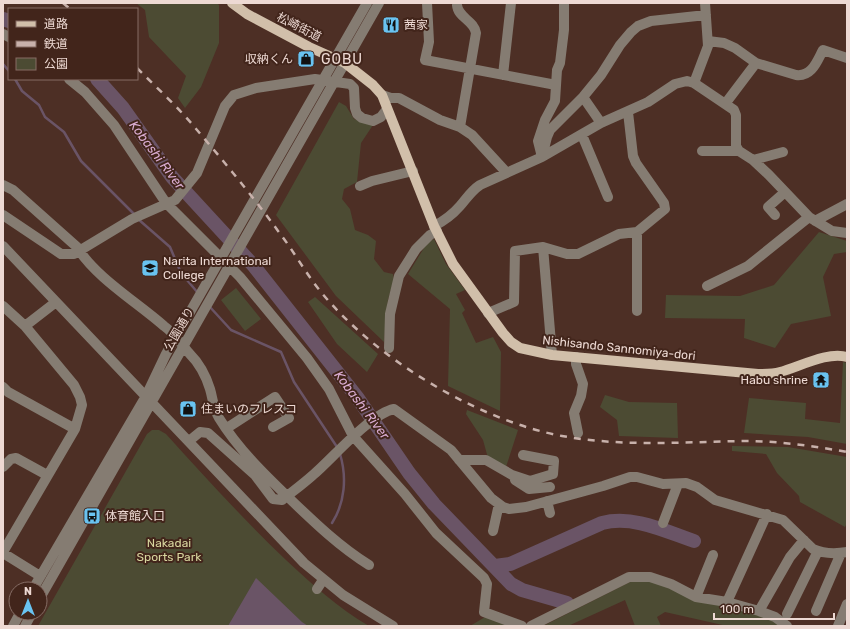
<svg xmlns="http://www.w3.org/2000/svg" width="850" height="629" font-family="Rubik,'Noto Sans JP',sans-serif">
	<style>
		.green { fill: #4c4b33 }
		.water { fill: #6a5466 }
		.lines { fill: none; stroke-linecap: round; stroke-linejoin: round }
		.stream { stroke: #6a5466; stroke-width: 2.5 }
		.river { stroke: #6a5466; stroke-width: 14 }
		.minor { stroke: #857c72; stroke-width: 10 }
		.major { stroke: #d1bfaa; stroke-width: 10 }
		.rail { stroke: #c8b1ab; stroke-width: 2.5; stroke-dasharray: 7 7; stroke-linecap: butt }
		.labels { text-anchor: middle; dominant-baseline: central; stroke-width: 4; stroke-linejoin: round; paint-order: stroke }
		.poi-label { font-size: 12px; fill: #edd9d3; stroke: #42251b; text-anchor: start }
		.street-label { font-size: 12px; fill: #edd9d3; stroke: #42251b }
		.park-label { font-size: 12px; fill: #d8d69f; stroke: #42251b }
		.water-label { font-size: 13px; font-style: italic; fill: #daadd2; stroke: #42251b }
		.quarter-label { font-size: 14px; letter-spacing: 1px; fill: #edd9d3; stroke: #42251b }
	</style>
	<rect width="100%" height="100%" fill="#4d2f25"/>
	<!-- green -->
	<path class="green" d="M136,3H217L219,5V43L201,87L185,108L178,98L186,76L149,37L145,10Z
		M339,102L346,106L354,119L373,125L361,143L357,182L344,189L342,199L350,209L355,230L368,235L376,241L374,259L384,272L393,274L394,279L388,300L384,342L336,296L276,215Z
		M819,232L847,241V252L834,254L823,277L831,316L791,324L775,348L744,338L745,319L665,318L666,295L740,296L774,285Z
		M434,239L446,264L465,290L456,294L465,310L462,313L476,343L493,337L501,352L500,411L448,386L450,309L408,274L427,243Z
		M236,288L261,319L245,331L221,300Z
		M315,297L378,354L367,372L337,344L308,302Z
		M843,362L847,363V444L808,437L744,433L749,398L806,403L805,419L840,423Z
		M605,395L629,402L677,403L678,438L619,436L617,420L600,407Z
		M467,410L518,430L506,467L488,458L483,440L466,414Z
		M152,430H159L166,434C205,477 244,520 286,560C312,584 338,608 369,626H38L147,434Z
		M732,446L788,447L847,457V523L845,527L800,502L799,496L777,473L766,454L732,451Z
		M643,579L772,619L780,626H727L665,612L657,617L661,626H635L625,600L568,626H543L630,582Z
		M485,617L511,626H470Z"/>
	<!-- water -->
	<path class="water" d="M256,578L302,622L308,626H228Z"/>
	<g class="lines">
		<!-- stream -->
		<path class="stream" d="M3,64L9,71
			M15,79L22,91L39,105L45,117L64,132L81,161L135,215
			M138,219L170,247L181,273L198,293
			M209,306L231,330L281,352L294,382L337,447
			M332,523C345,503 347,477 340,454"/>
		<!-- river -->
		<path class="river" d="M3,19L9,21
			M97,79L123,108L172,177L253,265L357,397L409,473L434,504L511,584L522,590L567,603
			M495,566L510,564L602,523C633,515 665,531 694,541"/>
		<!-- minor -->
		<path class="minor" d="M427,3L429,42L425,60L556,85
			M457,5C458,18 474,20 476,33L460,127
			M3,34L9,37
			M708,41L724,43L735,48L756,63L796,75C812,77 817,61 823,50L847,58
			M503,75L511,3
			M69,79L85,92L114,125L166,203L240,277L307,358L329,389L353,436L405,494L436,533L484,578L487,584L484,612L522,626
			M694,83L708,46L705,3
			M382,95L391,98H399L440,120L460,127L472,135L506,172
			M583,97L601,123
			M725,104L756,63
			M582,135L608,197
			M702,151H739
			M542,157L547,137L550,130L583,97L601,75L620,45L631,32L638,26L651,21L706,15
			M542,157L538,141L545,120L555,101L557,70L560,63L564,30V3
			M753,160L783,152
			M3,185L13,190L77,247C95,277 138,303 164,326C174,333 181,344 189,353C198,362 206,376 210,389C213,399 213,408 219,418C238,449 265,475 290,499C315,523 340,547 369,565
			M360,186L372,181L413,171
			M3,215L61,254H74L132,219L175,200L197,173L225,106L234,95L256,88L315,79L350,84L354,88L355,108L357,114L362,118L373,121L381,117L387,109
			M775,215L768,207L785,192
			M815,221L847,204
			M434,226C444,221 453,214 460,206C467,198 471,191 480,185L542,157L601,123L648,102L675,84L687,81L694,83L734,110L736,115V146L739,151L753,160L769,175L809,217L832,231L847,233
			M637,232V311
			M3,246L304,563L343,595L393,626
			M543,247L552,355
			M707,286L748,266L809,217
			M3,306L25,326L74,385L80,397L82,405L75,429L3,552
			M488,313L514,302L515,251L543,247L567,254H578L619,234L637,232L665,209L664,203L636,163L633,156L628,112
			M25,326L56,302
			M389,348L390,314L399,276L416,249L430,235L437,231
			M576,357V364L583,384L581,396L574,413L578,433
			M3,387L8,392L75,429
			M227,428L275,397L289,418L273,427
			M189,441L200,432L208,433L255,475L273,499L282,500C292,492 303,484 313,475C333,458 370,414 394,409L451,450L491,498L503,507L509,509L526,507L603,486L630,477H637L663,484L686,483L697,487L715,500L783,520L813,549C824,554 835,554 847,552
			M459,460H486L512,475L530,481L553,474L554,461L523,455
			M3,467L11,459L16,458L47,475
			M515,480L529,489L550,487
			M547,501L550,513
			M663,523L678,484
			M493,531L499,504
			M3,553L40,576
			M33,589L146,396L166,354L367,3
			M317,589L323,580
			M696,597L713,555
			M40,598L379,3
			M727,602L767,514
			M759,611L790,557L804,540
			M816,611L841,553
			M787,614L818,551
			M13,626L20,613
			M25,626L32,613
			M531,626L629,577H650L671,584L696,597L727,602L759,611L775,617L787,626
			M838,626L847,604"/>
		<!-- major -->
		<path class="major" d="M232,3L247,14L309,47L345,63L373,85L382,95L434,226L453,264L503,333L511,342L520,348L552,355L758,374C765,374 773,374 780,372C799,367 828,351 847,357"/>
		<!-- rail -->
		<path class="rail" d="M63,3L70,9
			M137,68C157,88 179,108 197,130C226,164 255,199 281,235C295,253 306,274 321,292C376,359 477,420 562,436C623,447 683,442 744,441C779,441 813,446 847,452"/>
	</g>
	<!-- icons -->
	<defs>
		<g id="restaurant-square" transform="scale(0.9)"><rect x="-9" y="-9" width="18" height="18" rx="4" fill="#69c3f1" stroke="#42251b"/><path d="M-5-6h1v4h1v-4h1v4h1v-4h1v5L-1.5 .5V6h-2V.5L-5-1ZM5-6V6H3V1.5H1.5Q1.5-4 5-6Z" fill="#111"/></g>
		<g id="shop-square" transform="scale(0.9)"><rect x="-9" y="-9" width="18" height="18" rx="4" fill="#69c3f1" stroke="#42251b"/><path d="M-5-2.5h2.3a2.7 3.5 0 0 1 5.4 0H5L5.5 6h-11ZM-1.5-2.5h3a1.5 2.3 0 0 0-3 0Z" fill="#111"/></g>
		<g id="school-square" transform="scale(0.9)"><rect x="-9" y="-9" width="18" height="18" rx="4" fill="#69c3f1" stroke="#42251b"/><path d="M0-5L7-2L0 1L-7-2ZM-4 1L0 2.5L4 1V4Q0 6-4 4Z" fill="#111"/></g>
		<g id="temple-square" transform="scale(0.9)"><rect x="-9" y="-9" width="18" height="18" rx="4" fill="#69c3f1" stroke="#42251b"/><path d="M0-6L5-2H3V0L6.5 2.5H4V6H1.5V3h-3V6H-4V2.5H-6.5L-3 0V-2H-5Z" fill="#111"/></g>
		<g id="bus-square" transform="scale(0.9)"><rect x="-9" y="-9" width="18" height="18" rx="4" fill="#69c3f1" stroke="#42251b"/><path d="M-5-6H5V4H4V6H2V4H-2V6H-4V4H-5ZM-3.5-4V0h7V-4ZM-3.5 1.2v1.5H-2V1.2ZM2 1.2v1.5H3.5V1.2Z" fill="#111"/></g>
	</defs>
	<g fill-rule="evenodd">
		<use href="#restaurant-square" x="391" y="25"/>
		<use href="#shop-square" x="306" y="59"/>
		<use href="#school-square" x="150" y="268"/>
		<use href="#temple-square" x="821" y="380"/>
		<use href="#shop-square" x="188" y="409"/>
		<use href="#bus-square" x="92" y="516"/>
	</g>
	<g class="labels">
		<!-- poi labels -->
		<g class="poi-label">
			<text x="404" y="25">茜家</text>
			<text x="293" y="59" text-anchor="end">収納くん</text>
			<text x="163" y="261">Narita International<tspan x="163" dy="14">College</tspan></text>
			<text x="808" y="380" text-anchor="end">Habu shrine</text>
			<text x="201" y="409">住まいのフレスコ</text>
			<text x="105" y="516">体育館入口</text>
		</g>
		<!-- street labels -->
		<g class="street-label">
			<text transform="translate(299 27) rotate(27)">松崎街道</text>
			<text transform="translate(179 329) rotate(-60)">公園通り</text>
			<text transform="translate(619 348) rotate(6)">Nishisando Sannomiya-dori</text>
		</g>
		<!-- park labels -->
		<g class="park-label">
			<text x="169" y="543">Nakadai<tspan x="169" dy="14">Sports Park</tspan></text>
		</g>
		<!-- water labels -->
		<g class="water-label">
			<text transform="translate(157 155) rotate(53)">Kobashi River</text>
			<text transform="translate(362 405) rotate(53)">Kobashi River</text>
		</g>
		<!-- quarter labels -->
		<g class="quarter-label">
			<text x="342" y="59">GOBU</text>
		</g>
	</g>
	<!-- border -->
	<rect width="850" height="629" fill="none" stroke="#edd9d3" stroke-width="8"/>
	<!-- legend -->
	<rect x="8" y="8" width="130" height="72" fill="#42251b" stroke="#866d65"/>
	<rect x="16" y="21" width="20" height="6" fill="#d1bfaa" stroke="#866d65"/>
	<text x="44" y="28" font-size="12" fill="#edd9d3">道路</text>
	<rect x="16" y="41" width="20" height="6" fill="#c8b1ab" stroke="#866d65"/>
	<text x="44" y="48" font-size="12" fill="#edd9d3">鉄道</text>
	<rect x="16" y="58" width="20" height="12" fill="#4c4b33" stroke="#866d65"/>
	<text x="44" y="68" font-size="12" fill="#edd9d3">公園</text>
	<!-- north arrow -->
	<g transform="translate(28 601)"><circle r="19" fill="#42251b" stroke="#866d65"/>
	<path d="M0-3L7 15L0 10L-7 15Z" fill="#69c3f1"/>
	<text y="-6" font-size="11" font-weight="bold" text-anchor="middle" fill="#edd9d3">N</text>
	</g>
	<!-- scale -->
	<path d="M714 613v6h120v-6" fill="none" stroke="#edd9d3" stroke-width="2"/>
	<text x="720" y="613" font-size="12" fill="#edd9d3" stroke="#42251b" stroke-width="3" paint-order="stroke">100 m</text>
</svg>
